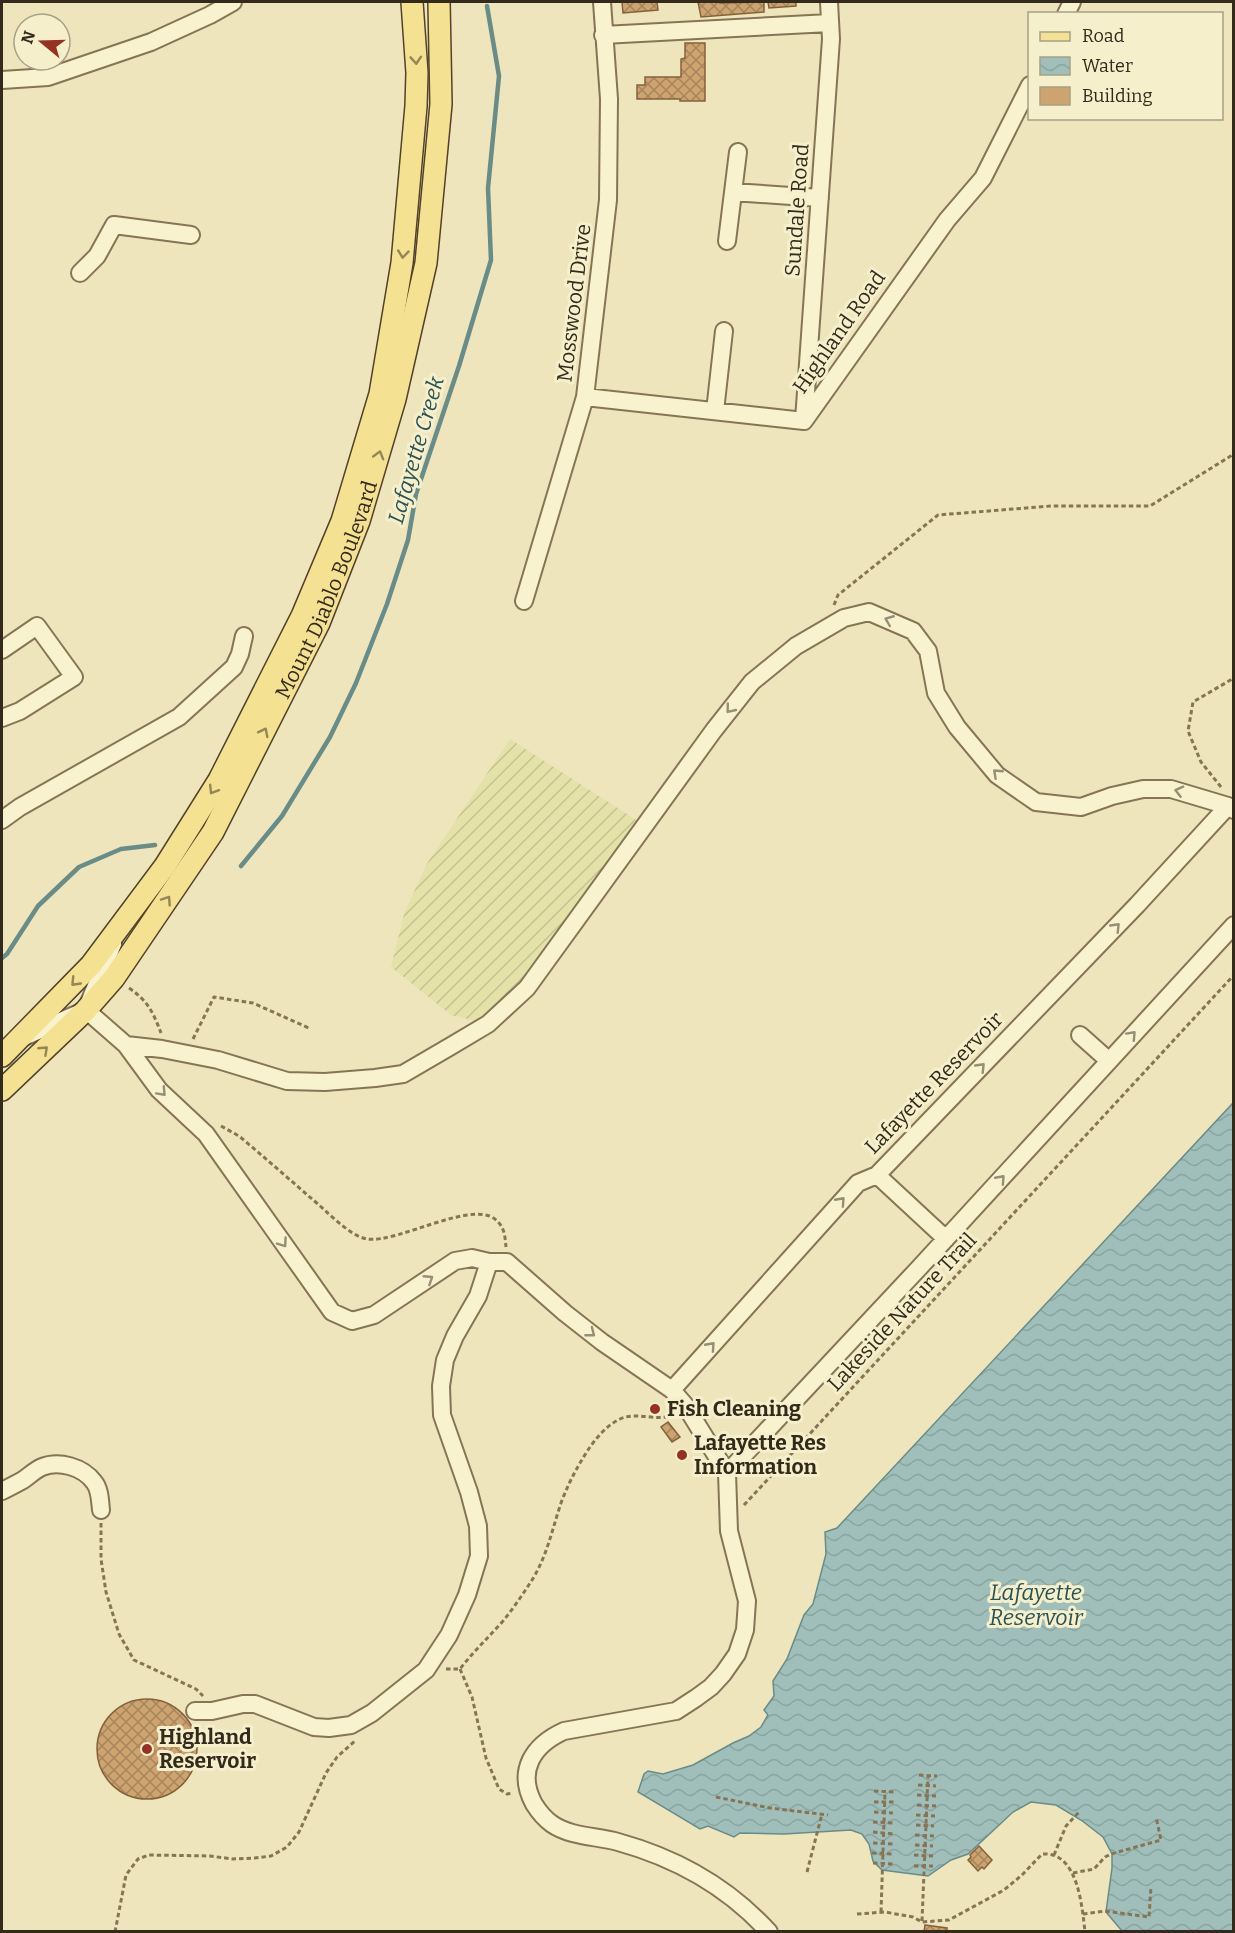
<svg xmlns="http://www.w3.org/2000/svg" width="1235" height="1933" font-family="Bitter,serif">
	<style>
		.farmland { fill: url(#farmland-furrows) }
		.water { fill: url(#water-waves); stroke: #688c88; stroke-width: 1.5 }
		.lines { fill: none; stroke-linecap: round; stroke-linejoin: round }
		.stream { stroke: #688c88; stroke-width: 4.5 }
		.building { fill: url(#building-cross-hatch); stroke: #85613b; stroke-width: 1.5 }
		.minor-casing { stroke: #867555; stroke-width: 20 }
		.major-casing { stroke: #53422a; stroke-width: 24 }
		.path { stroke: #867555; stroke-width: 3; stroke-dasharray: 4.5 3; stroke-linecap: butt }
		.minor { stroke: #f9f2cf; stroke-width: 16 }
		.major { stroke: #f4e191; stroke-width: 21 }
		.oneway { stroke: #948656 }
		.oneway2 { stroke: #968e75 }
		.poi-dot { fill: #963124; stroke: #f6efcb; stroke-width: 2 }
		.labels { text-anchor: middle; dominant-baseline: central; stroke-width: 6; stroke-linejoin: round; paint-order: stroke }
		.street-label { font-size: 21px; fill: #342a1b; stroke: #f6efcb }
		.poi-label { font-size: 21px; font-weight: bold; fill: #342a1b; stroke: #f6efcb; text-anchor: start }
		.water-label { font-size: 22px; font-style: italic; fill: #295255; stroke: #f6efcb }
	</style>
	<defs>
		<pattern id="farmland-furrows" width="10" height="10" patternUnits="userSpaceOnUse" patternTransform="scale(1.5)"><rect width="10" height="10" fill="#e4e2a9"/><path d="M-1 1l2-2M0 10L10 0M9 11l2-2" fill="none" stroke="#c4c291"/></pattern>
		<pattern id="water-waves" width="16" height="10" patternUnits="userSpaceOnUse" patternTransform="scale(1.5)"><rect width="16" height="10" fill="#a0bfba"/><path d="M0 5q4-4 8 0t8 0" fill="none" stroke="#8aa49f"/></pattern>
		<pattern id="building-cross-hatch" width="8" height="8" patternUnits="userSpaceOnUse" patternTransform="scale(1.5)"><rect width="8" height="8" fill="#cda370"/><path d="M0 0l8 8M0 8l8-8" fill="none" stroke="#a7855b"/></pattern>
	</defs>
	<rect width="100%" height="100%" fill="#eee5bc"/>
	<!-- farmland -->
	<path class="farmland" d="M510,739L644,825L527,988L488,1024L451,1015L391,967L404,914L426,865Z"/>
	<!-- water -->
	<path class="water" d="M1233,1103V1931H1122L1106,1912L1112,1868V1854L1103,1837L1081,1820L1056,1805L1031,1802L1013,1812L968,1854L951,1860L928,1876L882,1870L873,1861L869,1844L862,1834L851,1830L784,1834L740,1833L734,1837L708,1826L700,1829L638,1792L644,1774L648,1771L663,1774L693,1765L733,1743L749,1736L761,1727L768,1715L764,1710L774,1696L773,1681L787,1659L804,1615L813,1604L826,1554L825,1532L837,1528Z"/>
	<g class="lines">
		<!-- stream -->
		<path class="stream" d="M241,866L282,816L330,737L356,683L387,604L408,540L416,494L459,366L491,260L488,188L499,76L487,6
			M2,958L7,954L38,906L79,867L121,849L155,845"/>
	</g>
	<!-- building -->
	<path class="building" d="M622,2H657L658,10L623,13Z
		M698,2H720V3L764,2V12L701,17Z
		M768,2H796V6L769,8Z
		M685,43H705V101H680V99H637V85H645V77H681V59L685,58Z
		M668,1422L680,1437L672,1442L661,1427Z
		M97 1749a50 50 0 1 1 100 0a50 50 0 1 1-100 0Z
		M979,1846L992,1860L984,1869L982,1867L978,1871L968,1860L971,1857L970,1855Z
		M925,1925L947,1928V1932H924Z"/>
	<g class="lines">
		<!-- minor casing -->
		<g class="minor-casing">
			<path id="minor" d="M1066,14L1072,2
				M603,35L830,23
				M2,80L48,77L151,42L210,15L233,2
				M733,192L820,198
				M727,241L738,152
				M80,273L97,256L114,225L191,235
				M585,397L804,421L947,220L983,178L1030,85
				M715,411L724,331
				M804,420L831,39L829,2
				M524,601L585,397L608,200L609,99L602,2
				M2,650L37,626L74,677L20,711L2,718
				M2,820L20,807L179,717L234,667L240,654L244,636
				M86,1010L126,1045L159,1090L206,1134L332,1312L352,1321L374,1315L455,1261L472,1258L489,1262H507L565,1313L602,1342L672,1390L685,1405L727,1473L729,1531L747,1601L745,1630L737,1654L723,1674L711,1687L696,1698L676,1711L564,1731C533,1745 516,1771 534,1804C539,1812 545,1819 552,1824C571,1837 597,1836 618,1842C676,1858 729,1888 769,1932
				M1080,1035L1108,1060
				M24,1037L86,1010L113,944
				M126,1045L162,1049L218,1060L287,1081L325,1082L375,1078L403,1074L451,1046L488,1024L527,988L714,730L752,682L796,646L844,618L869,612L913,631L928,651L936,693L957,727L997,775L1036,802L1081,807L1112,796L1143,789H1171L1228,806L1234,810
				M877,1175L946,1239
				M672,1390L858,1183L877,1175L1137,905L1228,806
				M727,1473L919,1268L1234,925
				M2,1491C8,1488 16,1484 23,1480C29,1476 35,1470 42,1467C59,1460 83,1467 94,1482C100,1489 100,1501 101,1510
				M195,1711H212L243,1704H255L314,1727L329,1728L351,1725L372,1713L426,1670L449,1635L467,1595L479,1556L478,1526L469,1492L442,1415L441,1386L445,1360L455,1336L478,1296L489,1262"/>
		</g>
		<!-- major casing -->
		<g class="major-casing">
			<g id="major">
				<path d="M2,1056L91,965L165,866L219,780L302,616L342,521L380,394L402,263L416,106L417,73L412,2"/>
				<path id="s1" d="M2,1090L86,1010L114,978L213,832L319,623L359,521L395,399L426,263L441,104L439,2"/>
			</g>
		</g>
		<!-- path -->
		<path class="path" d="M834,605L838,595L938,515L1051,506H1150L1234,454
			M1221,787L1201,762L1188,731L1193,702L1234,678
			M129,988C148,1001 153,1012 161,1033
			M193,1039L214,997L253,1003L311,1029
			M221,1126L239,1136C264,1157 288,1178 312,1199C326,1210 349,1236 367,1239C398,1244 477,1196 498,1222C505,1229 505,1238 506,1247
			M744,1505L1234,975
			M101,1523V1559L106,1592L119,1634L134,1660L196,1689L203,1696
			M446,1669H460C473,1652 488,1638 503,1621C513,1609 523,1594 532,1580C547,1556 552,1530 561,1503C568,1484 577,1467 588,1450C596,1438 607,1425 620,1419C637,1411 656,1422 674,1415
			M460,1669L472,1697L486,1758L499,1789L507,1794L513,1793
			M919,1775L937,1776
			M918,1785L936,1786
			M874,1791L894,1792
			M917,1795L936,1796
			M716,1797L770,1808L828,1815
			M874,1802H894
			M917,1805L936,1806
			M874,1812L893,1813
			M916,1815L935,1816
			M873,1822L894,1823
			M916,1825L934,1826
			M873,1832L894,1834
			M915,1835L934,1836
			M873,1843L893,1844
			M915,1845L933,1846
			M872,1853L893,1854
			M914,1855L933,1856
			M1054,1855L1066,1826L1079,1812
			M873,1863L893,1864
			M914,1866H933
			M807,1872L822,1814
			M1073,1873L1094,1869L1105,1857L1111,1854L1161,1840L1156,1817
			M881,1912L885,1792
			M857,1914L885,1912L913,1917L922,1922L949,1920L1004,1890L1022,1875L1042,1854C1078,1851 1082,1906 1085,1932
			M1083,1914L1105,1911L1149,1917L1151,1887
			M922,1921L928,1776
			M115,1932L126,1875L138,1859L149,1855L210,1856L233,1859L255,1858L271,1856L287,1847L299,1832L326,1773L337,1757L355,1741"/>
		<!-- minor -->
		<use href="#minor" class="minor"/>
		<!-- major -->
		<use href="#major" class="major"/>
	</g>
	<!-- one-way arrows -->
	<defs><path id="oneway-chevron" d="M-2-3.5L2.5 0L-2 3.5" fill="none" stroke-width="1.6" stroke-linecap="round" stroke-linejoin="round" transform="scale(1.5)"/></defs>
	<g class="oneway">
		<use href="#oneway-chevron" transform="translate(416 60) rotate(86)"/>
		<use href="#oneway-chevron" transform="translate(403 254) rotate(96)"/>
		<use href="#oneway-chevron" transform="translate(379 455) rotate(-74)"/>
		<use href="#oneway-chevron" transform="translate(264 732) rotate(-63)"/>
		<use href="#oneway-chevron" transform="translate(213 790) rotate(122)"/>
		<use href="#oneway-chevron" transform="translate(167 900) rotate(-56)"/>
		<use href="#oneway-chevron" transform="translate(75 982) rotate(134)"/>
		<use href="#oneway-chevron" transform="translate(44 1050) rotate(-43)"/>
	</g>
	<g class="oneway2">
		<use href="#oneway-chevron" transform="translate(889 620) rotate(-158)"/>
		<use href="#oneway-chevron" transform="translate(730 709) rotate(129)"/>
		<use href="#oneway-chevron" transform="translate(997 773) rotate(-137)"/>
		<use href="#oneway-chevron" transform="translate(1179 791) rotate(-166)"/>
		<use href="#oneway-chevron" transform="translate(1116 927) rotate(-46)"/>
		<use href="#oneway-chevron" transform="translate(1132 1035) rotate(-47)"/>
		<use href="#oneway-chevron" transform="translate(981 1067) rotate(-46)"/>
		<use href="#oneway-chevron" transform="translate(162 1092) rotate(47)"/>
		<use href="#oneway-chevron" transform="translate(1001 1179) rotate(-48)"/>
		<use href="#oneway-chevron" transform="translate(841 1201) rotate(-48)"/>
		<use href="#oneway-chevron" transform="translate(283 1243) rotate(55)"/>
		<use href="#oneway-chevron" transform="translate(429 1279) rotate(-33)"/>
		<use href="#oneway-chevron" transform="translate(591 1333) rotate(38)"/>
		<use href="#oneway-chevron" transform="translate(711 1346) rotate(-48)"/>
	</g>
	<!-- markers -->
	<g class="poi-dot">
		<circle cx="655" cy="1409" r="6"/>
		<circle cx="682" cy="1455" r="6"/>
		<circle cx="147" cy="1749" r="6"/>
	</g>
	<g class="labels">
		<!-- street labels -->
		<g class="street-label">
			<text transform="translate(797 210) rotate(-86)">Sundale Road</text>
			<text transform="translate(574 303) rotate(-83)">Mosswood Drive</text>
			<text transform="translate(839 332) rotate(-55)">Highland Road</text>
			<text stroke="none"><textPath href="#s1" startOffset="603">Mount Diablo Boulevard</textPath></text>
			<text transform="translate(934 1083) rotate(-46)">Lafayette Reservoir</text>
			<text transform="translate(902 1312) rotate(-47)">Lakeside Nature Trail</text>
		</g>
		<!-- poi labels -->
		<g class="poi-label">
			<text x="667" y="1409">Fish Cleaning</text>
			<text x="694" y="1443">Lafayette Res<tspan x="694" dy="24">Information</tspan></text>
			<text x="159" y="1737">Highland<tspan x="159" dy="24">Reservoir</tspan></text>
		</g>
		<!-- water labels -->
		<g class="water-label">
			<text transform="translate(416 450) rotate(-74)">Lafayette Creek</text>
			<text x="1036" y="1592">Lafayette<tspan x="1036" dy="25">Reservoir</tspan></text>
		</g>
	</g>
	<!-- border -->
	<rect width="1235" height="1933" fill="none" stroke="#342a1b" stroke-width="6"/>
	<!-- legend -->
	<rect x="1028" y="12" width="195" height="108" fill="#f6efcb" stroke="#a8a085" stroke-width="1.5"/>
	<rect x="1040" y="32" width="30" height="9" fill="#f4e191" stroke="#a8a085" stroke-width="1.5"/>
	<text x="1082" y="42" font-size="18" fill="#342a1b">Road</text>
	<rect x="1040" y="57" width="30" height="18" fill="url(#water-waves)" stroke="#a8a085" stroke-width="1.5"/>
	<text x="1082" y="72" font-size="18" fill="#342a1b">Water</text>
	<rect x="1040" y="87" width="30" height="18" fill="#cda370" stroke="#a8a085" stroke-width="1.5"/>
	<text x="1082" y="102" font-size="18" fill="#342a1b">Building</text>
	<!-- north arrow -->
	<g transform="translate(42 42) rotate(289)"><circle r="28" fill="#f6efcb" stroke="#a8a085" stroke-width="1.5"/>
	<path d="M0-4.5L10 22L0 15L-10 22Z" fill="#963124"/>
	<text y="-9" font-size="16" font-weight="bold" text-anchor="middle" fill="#342a1b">N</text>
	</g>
</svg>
